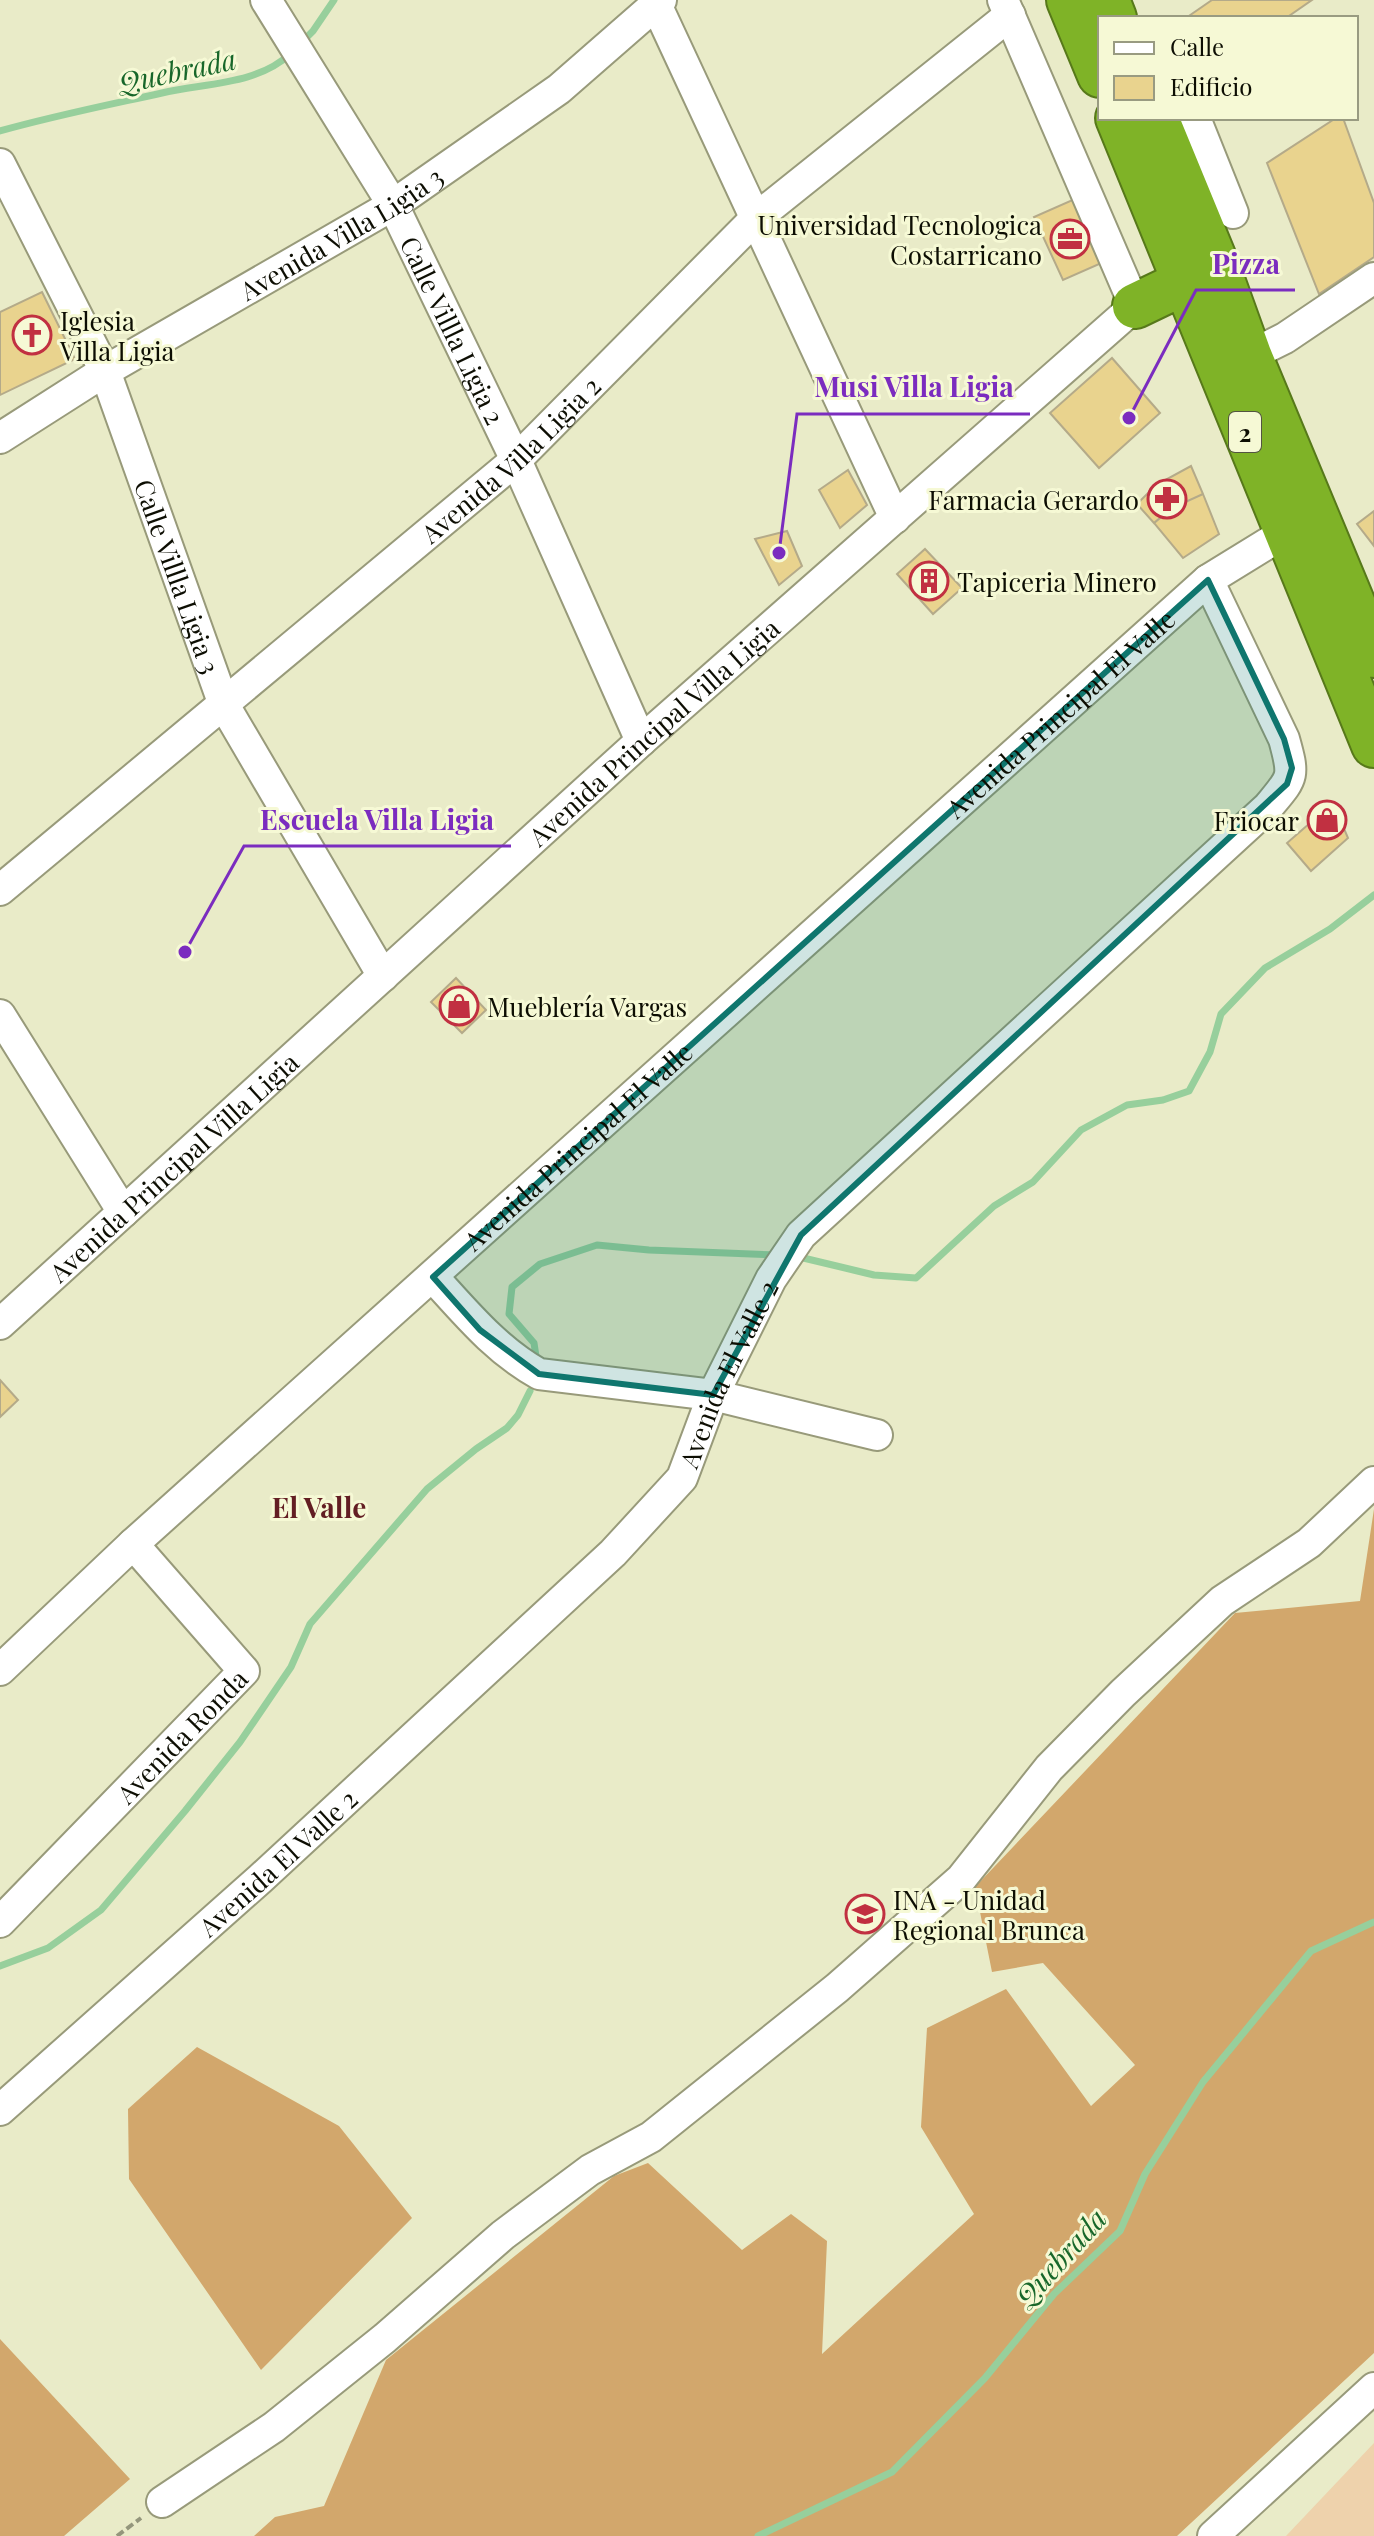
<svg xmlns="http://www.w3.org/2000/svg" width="1374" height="2536" font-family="'Playfair Display',serif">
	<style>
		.green { fill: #eed2ac }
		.forest { fill: #d2a76c }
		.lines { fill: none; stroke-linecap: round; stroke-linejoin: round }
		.stream { stroke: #97cf9c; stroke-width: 7 }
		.building { fill: #e9d38e; stroke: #b4aa89; stroke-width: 2 }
		.minor-casing { stroke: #989a7a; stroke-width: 34 }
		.highway-casing { stroke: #57791a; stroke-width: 48 }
		.path { stroke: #94967c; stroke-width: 4; stroke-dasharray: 8 4; stroke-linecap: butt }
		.minor { stroke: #fff; stroke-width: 30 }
		.highway { stroke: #7fb327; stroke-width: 44 }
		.marked { fill: #0f766e; fill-opacity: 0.2; stroke: #0f766e; stroke-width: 6; stroke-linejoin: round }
		.labels { text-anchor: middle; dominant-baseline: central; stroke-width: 6; stroke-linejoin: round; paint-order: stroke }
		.shield { fill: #f6f9d5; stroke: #535442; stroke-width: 2 }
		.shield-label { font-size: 24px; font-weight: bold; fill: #0d0e03 }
		.poi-label { font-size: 26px; fill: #0d0e03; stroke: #f6f9d5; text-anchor: start }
		.street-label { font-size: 26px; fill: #0d0e03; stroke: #f6f9d5 }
		.water-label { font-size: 28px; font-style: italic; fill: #18672a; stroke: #f6f9d5 }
		.neighbourhood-label { font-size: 28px; font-weight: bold; fill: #631e23; stroke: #f6f9d5 }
		.leader { fill: none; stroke: #7b2cbf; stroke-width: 3 }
		.callout-dot { fill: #7b2cbf; stroke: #f6f9d5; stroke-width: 3 }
		.callout-label { font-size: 28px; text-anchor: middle; font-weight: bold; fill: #7b2cbf; stroke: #f6f9d5; stroke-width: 6; stroke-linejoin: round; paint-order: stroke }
	</style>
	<rect width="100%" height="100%" fill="#e9ebc8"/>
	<!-- green -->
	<path class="green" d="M1374,2443V2536H1286Z"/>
	<!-- forest -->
	<path class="forest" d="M1374,1509V2353L1177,2536H254L275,2517L324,2506L386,2360L614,2176L648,2163L742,2250L791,2214L827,2241L822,2354L974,2214L921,2127L927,2028L1006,1989L1091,2106L1135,2065L1043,1963L992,1972L975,1887L1235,1613L1360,1601Z
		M197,2047L339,2126L412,2218L261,2370L129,2179L128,2109Z
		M0,2339L130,2479L64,2536H0Z"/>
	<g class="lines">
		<!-- stream -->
		<path class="stream" d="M302,42L313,31L334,0
			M0,131C53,116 108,105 162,93C204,83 257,85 290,54
			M795,1256L874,1275L916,1278L994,1206L1033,1182L1081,1130L1127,1105L1163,1100L1189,1091L1210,1052L1221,1014L1265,968L1330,929L1374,895
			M537,1363L534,1343L509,1314L512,1287L540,1264L597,1245L649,1250L778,1255
			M0,1966L48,1948L101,1910L185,1811L240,1742L291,1667L310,1624L427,1489L476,1449L507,1428L518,1415L530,1391
			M758,2536L892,2472L985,2378L1054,2294L1120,2231L1145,2174L1203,2082L1311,1951L1374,1922"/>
	</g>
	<!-- building -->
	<path class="building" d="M1212,0H1312L1286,18H1186Z
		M1336,118H1343L1374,203V257L1319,294L1267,163Z
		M1077,198L1106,261L1063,280L1034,217Z
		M42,292L75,359L0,395V312Z
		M1112,358L1160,413L1099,468L1050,413Z
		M1191,466L1203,494L1172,508L1154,523L1137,504L1156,485Z
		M848,470L867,505L840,528L819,490Z
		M1203,494L1219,534L1183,558L1154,523L1172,508Z
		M1374,511V546L1357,524Z
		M787,531L802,566L779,585L755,539Z
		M925,549L962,588L933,614L897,574Z
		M1333,803L1348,838L1311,871L1287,843Z
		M456,978L486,1010L462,1033L431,1002Z
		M0,1380L18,1400L0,1417Z"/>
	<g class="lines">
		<!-- minor casing -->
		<g class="minor-casing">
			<g id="minor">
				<path id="s1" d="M266,0L393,205L516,460L641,741"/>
				<path d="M654,0L895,518"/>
				<path d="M1195,118L1233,213"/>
				<path id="s2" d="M0,164L105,371L224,705L383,976"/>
				<path d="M1233,364L1285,338L1374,278"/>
				<path id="s3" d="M0,438L105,371L393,205L559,89L661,0"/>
				<path id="s4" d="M0,890L516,460L755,219L1010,15"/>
				<path d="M0,1015L123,1212"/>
				<path d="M433,1277C466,1313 496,1350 539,1374L713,1395L877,1435"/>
				<path id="s5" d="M0,1324L641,741L1135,306L1003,0"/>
				<path id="s6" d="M0,1670L133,1544L1208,580L1286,532L1304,523"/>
				<path id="s7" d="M0,1922L244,1671L133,1544"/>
				<path id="s8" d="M0,2110L260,1879L613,1553L682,1478L713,1395L771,1279L801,1235L1268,807C1293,777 1295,778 1284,739L1208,580"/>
				<path d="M162,2502L274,2427L385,2338L503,2235L590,2170L651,2137L837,1988L961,1879L1049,1768L1123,1693L1222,1601L1309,1543L1374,1482"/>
				<path d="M1213,2536L1374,2388"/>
			</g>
		</g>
		<!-- highway casing -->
		<g class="highway-casing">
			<path id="highway" d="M1069,0L1100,75
				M1107,0L1114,18
				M1118,118L1374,745
				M1156,118L1217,266L1249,355L1374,655
				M1135,306L1212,269"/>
		</g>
		<!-- path -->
		<path class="path" d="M117,2536L141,2518"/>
		<!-- minor -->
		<use href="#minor" class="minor"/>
		<!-- highway -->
		<use href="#highway" class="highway"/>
	</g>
	<!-- marked area -->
	<path class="marked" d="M1208,580L1284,739L1292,768L1287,784L801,1235L713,1395L539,1374L480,1330L433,1277Z"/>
	<!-- icons -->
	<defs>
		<g id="office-ring" transform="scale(2)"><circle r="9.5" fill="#f6f9d5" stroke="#c13041" stroke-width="1.5"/><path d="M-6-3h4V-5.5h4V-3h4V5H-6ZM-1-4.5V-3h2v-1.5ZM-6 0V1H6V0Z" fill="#c13041"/></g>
		<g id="church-ring" transform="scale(2)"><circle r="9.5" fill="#f6f9d5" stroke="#c13041" stroke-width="1.5"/><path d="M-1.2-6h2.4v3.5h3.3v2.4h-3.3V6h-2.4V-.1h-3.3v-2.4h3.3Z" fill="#c13041"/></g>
		<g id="pharmacy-ring" transform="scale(2)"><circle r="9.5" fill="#f6f9d5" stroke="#c13041" stroke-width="1.5"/><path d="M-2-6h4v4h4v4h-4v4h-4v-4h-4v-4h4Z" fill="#c13041"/></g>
		<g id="building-ring" transform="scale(2)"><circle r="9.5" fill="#f6f9d5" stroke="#c13041" stroke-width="1.5"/><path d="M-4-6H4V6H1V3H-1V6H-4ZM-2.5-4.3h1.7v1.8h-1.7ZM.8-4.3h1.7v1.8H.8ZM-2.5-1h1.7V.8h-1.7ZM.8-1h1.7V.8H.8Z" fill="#c13041"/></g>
		<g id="shop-ring" transform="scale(2)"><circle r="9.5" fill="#f6f9d5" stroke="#c13041" stroke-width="1.5"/><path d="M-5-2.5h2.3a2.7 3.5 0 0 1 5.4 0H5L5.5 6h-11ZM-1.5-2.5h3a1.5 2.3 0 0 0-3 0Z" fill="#c13041"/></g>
		<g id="university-ring" transform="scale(2)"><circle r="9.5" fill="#f6f9d5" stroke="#c13041" stroke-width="1.5"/><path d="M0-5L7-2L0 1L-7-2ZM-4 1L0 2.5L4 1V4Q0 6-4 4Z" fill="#c13041"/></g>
	</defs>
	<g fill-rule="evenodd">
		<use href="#office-ring" x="1070" y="239"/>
		<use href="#church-ring" x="32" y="335"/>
		<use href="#pharmacy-ring" x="1167" y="499"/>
		<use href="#building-ring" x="929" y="581"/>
		<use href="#shop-ring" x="1327" y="820"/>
		<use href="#shop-ring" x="459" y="1006"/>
		<use href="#university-ring" x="865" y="1914"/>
	</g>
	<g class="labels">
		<!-- shield labels -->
		<rect class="shield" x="1229" y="412" width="32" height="40" rx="6"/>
		<g class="shield-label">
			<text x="1245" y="432">2</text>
		</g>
		<!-- poi labels -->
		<g class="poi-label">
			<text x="1042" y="224" text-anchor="end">Universidad Tecnologica<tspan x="1042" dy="30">Costarricano</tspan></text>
			<text x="60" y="320">Iglesia<tspan x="60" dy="30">Villa Ligia</tspan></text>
			<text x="1139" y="499" text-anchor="end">Farmacia Gerardo</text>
			<text x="957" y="581">Tapiceria Minero</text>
			<text x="1299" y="820" text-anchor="end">Friocar</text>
			<text x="487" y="1006">Mueblería Vargas</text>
			<text x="893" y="1899">INA - Unidad<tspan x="893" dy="30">Regional Brunca</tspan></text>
		</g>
		<!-- street labels -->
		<g class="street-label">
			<text stroke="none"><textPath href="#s3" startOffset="398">Avenida Villa Ligia 3</textPath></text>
			<text stroke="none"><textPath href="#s1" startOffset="380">Calle Villla Ligia 2</textPath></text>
			<text stroke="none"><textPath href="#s4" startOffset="668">Avenida Villa Ligia 2</textPath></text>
			<text stroke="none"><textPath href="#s2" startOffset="450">Calle Villla Ligia 3</textPath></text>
			<text stroke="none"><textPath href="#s6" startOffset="1428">Avenida Principal El Valle</textPath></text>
			<text stroke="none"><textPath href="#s5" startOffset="882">Avenida Principal Villa Ligia</textPath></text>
			<text stroke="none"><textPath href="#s6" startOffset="780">Avenida Principal El Valle</textPath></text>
			<text stroke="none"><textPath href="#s5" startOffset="234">Avenida Principal Villa Ligia</textPath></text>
			<text stroke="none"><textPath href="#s8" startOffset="1044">Avenida El Valle 2</textPath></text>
			<text stroke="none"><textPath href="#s7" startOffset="260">Avenida Ronda</textPath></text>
			<text stroke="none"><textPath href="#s8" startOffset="372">Avenida El Valle 2</textPath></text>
		</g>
		<!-- water labels -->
		<g class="water-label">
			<text transform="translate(177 70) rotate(-12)">Quebrada</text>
			<text transform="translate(1060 2257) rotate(-48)">Quebrada</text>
		</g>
		<!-- neighbourhood labels -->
		<g class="neighbourhood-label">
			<text x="319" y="1506">El Valle</text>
		</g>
	</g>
	<!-- callouts -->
	<path class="leader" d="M1129 418L1196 290H1295M779 553L797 414H1030M185 952L244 846H511"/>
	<g class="callout-dot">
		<circle cx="1129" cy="418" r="8"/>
		<circle cx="779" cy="553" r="8"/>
		<circle cx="185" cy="952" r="8"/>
	</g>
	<g class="callout-label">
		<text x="1246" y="274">Pizza</text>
		<text x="914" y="397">Musi Villa Ligia</text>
		<text x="377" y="830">Escuela Villa Ligia</text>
	</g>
	<!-- legend -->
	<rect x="1098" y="16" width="260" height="104" fill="#f6f9d5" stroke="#999b81" stroke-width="2"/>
	<rect x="1114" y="42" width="40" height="12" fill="#ffffff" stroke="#999b81" stroke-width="2"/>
	<text x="1170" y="56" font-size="24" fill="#0d0e03">Calle</text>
	<rect x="1114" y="76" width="40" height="24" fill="#e9d38e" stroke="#999b81" stroke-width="2"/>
	<text x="1170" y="96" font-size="24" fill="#0d0e03">Edificio</text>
</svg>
